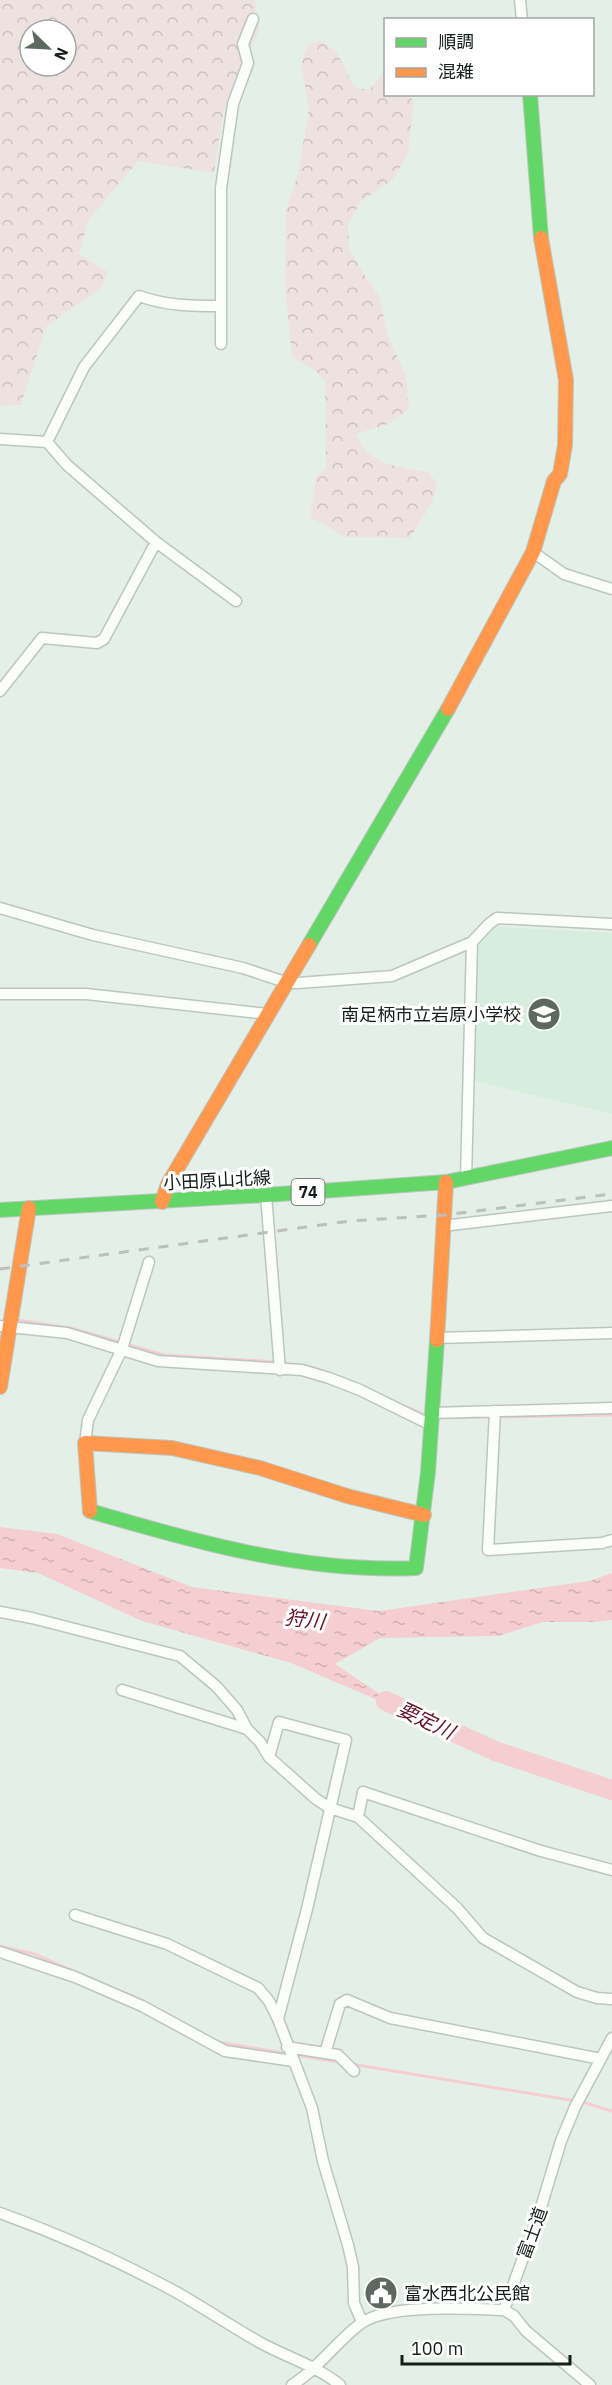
<svg xmlns="http://www.w3.org/2000/svg" width="612" height="2385" font-family="'IBM Plex Sans','Noto Sans JP',sans-serif">
	<style>
		.built { fill: #d7eede }
		.forest { fill: url(#forest-crowns); fill-rule: evenodd }
		.water { fill: url(#water-ripples) }
		.lines { fill: none; stroke-linecap: round; stroke-linejoin: round }
		.stream { stroke: #f5ced2; stroke-width: 3 }
		.river { stroke: #f5ced2; stroke-width: 20 }
		.street-casing { stroke: #bbc6be; stroke-width: 13 }
		.fast-casing { stroke: #bbc6be; stroke-width: 16 }
		.slow-casing { stroke: #bbc6be; stroke-width: 16 }
		.street { stroke: #fbfdfb; stroke-width: 10 }
		.fast { stroke: #63d668; stroke-width: 14 }
		.slow { stroke: #ff974d; stroke-width: 14 }
		.rail { stroke: #bcbfbc; stroke-width: 3; stroke-dasharray: 10 10; stroke-linecap: butt }
		.labels { text-anchor: middle; dominant-baseline: central; stroke-width: 6; stroke-linejoin: round; paint-order: stroke }
		.shield { fill: #fff; stroke: #5b625d; stroke-width: 1.5 }
		.shield-label { font-size: 16px; font-weight: bold; fill: #151e18 }
		.poi-label { font-size: 18px; fill: #151e18; stroke: #fff; text-anchor: end }
		.street-label { font-size: 18px; fill: #151e18; stroke: #fff }
		.water-label { font-size: 20px; font-style: italic; fill: #64102a; stroke: #fff }
	</style>
	<defs>
		<pattern id="forest-crowns" width="20" height="18" patternUnits="userSpaceOnUse" patternTransform="scale(1.5)"><rect width="20" height="18" fill="#eee2e0"/><path d="M2 6a3 3 0 1 1 6 0M12 15a3 3 0 1 1 6 0" fill="none" stroke="#cbc1bf"/></pattern>
		<pattern id="water-ripples" width="26" height="14" patternUnits="userSpaceOnUse" patternTransform="scale(1.5)"><rect width="26" height="14" fill="#f5ced2"/><path d="M2 4q2-2 4 0t4 0M15 11q2-2 4 0t4 0" fill="none" stroke="#d1b0b4"/></pattern>
	</defs>
	<rect width="100%" height="100%" fill="#e4f0e7"/>
	<!-- built -->
	<path class="built" d="M500,927L612,933V1114L474,1081L478,947L494,929Z"/>
	<!-- forest -->
	<path class="forest" d="M0,0H255L259,30L224,109L214,173L138,161L88,221L79,254L108,272L101,288L46,327L21,405L0,406ZM30,30H66V66H30Z
		M319,40L336,51L354,87L369,90L385,71L386,94L410,95L414,103L408,153L394,179L360,202L348,225L349,248L360,268L379,296L389,339L406,375L409,408L391,423L356,434C369,466 399,467 429,472L437,484L432,503L410,538L345,537L310,517L316,476L326,469L325,382L316,371L292,357L285,286L286,209L298,174L309,109L301,65L307,46Z"/>
	<!-- water -->
	<path class="water" d="M0,1527L57,1534L192,1587L379,1611L589,1581L612,1573V1620L597,1622H543L498,1636L380,1638L335,1664L408,1713L291,1663L142,1621L38,1573L0,1568Z"/>
	<g class="lines">
		<!-- stream -->
		<path class="stream" d="M17,1320L71,1328L164,1355L276,1362
			M283,1363L300,1365
			M306,1366L323,1371
			M409,1408L428,1416
			M437,1418L612,1415
			M0,1946L34,1954L136,1998
			M218,2042L289,2054
			M295,2055L339,2062
			M351,2064L576,2101
			M582,2102L612,2111"/>
		<!-- river -->
		<path class="river" d="M386,1701L495,1751L612,1790"/>
		<!-- street casing -->
		<g class="street-casing">
			<path id="street" d="M520,0L522,20
				M221,344V188L233,104L248,63L243,44L253,19
				M0,439L47,442L67,465L156,542L104,639L97,643L42,638L0,691
				M47,442L84,367L139,296C167,306 192,306 221,306
				M156,542L236,601
				M533,552L564,574L612,589
				M0,908L93,935L243,968L288,983H298L392,976L472,942L489,924L497,918L612,924
				M0,994H86L268,1014
				M466,1179L472,942
				M266,1195L280,1370
				M443,1226L612,1206
				M0,1326L67,1333L158,1361L302,1370L329,1378L360,1390L431,1425
				M436,1338L612,1333
				M495,1411L488,1550L602,1543L612,1540
				M432,1413L612,1408
				M85,1443L88,1420L122,1349L149,1262
				M0,1612L32,1618L180,1656L216,1686L237,1710L247,1729L260,1742L269,1757L316,1799L330,1808L358,1817L457,1908L483,1938L577,1992L597,1998L612,1999
				M122,1690L247,1729
				M269,1757L279,1722L346,1740L307,1909L278,2019
				M358,1817L363,1792L541,1851L612,1870
				M75,1915L167,1944L258,1988L269,2001L278,2019L312,2108L323,2161L348,2245L353,2267L354,2303L362,2322
				M0,1952L75,1977L142,2006L225,2051L293,2061
				M287,2047L338,2055L354,2071
				M325,2053L340,2004L347,2000L390,2018L601,2059
				M0,2213C61,2235 119,2261 176,2292C204,2308 231,2326 259,2342C286,2357 315,2365 340,2385
				M504,2310L514,2316L526,2331L590,2385
				M292,2385C318,2369 336,2342 360,2324C387,2303 470,2309 504,2310L539,2214L561,2141L575,2107L612,2038"/>
		</g>
		<!-- fast casing -->
		<g class="fast-casing">
			<path id="fast" d="M530,94L541,238
				M309,945L448,709
				M0,1210L266,1195L446,1182L612,1148
				M90,1511C195,1542 305,1573 416,1568L428,1472L437,1340"/>
		</g>
		<!-- slow casing -->
		<g class="slow-casing">
			<path id="slow" d="M448,709L533,552L554,481L560,474L565,445L566,380L541,238
				M162,1202L168,1184L309,945
				M437,1340L446,1182
				M0,1387L29,1208
				M90,1511L85,1443L172,1448L260,1468L347,1496L424,1515"/>
		</g>
		<!-- street -->
		<use href="#street" class="street"/>
		<!-- fast -->
		<use href="#fast" class="fast"/>
		<!-- slow -->
		<use href="#slow" class="slow"/>
		<!-- rail -->
		<path class="rail" d="M0,1269L350,1221L444,1215L612,1194"/>
	</g>
	<!-- icons -->
	<defs>
		<g id="school-disc" transform="scale(1.725)"><circle r="9.5" fill="#5d6860" stroke="#fff"/><path d="M0-5L7-2L0 1L-7-2ZM-4 1L0 2.5L4 1V4Q0 6-4 4Z" fill="#fff"/></g>
		<g id="civic-disc" transform="scale(1.725)"><circle r="9.5" fill="#5d6860" stroke="#fff"/><path d="M-.6-6.5H3V-4.5H.6V-3L4-1V1h2V6H-6V1h2V-1L-.6-3ZM-1.2 2.5V6h2.4V2.5Z" fill="#fff"/></g>
	</defs>
	<g fill-rule="evenodd">
		<use href="#school-disc" x="544" y="1014"/>
		<use href="#civic-disc" x="381" y="2293"/>
	</g>
	<g class="labels">
		<!-- shield labels -->
		<rect class="shield" x="291.5" y="1179" width="33" height="26" rx="4.5"/>
		<g class="shield-label">
			<text x="308" y="1192">74</text>
		</g>
		<!-- poi labels -->
		<g class="poi-label">
			<text x="521" y="1014">南足柄市立岩原小学校</text>
			<text x="404" y="2293" text-anchor="start">富水西北公民館</text>
		</g>
		<!-- street labels -->
		<g class="street-label">
			<text transform="translate(217 1180) rotate(-3)">小田原山北線</text>
			<text transform="translate(532 2233) rotate(-70)">富士道</text>
		</g>
		<!-- water labels -->
		<g class="water-label">
			<text transform="translate(305 1619) rotate(7)">狩川</text>
			<text transform="translate(426 1720) rotate(25)">要定川</text>
		</g>
	</g>
	<!-- legend -->
	<rect x="384" y="18" width="210" height="78" fill="#ffffff" stroke="#a1a5a3" stroke-width="1.5"/>
	<rect x="396" y="38" width="30" height="9" fill="#63d668" stroke="#a1a5a3" stroke-width="1.5"/>
	<text x="438" y="48" font-size="18" fill="#151e18">順調</text>
	<rect x="396" y="68" width="30" height="9" fill="#ff974d" stroke="#a1a5a3" stroke-width="1.5"/>
	<text x="438" y="78" font-size="18" fill="#151e18">混雑</text>
	<!-- north arrow -->
	<g transform="translate(48 48) rotate(114)"><circle r="28" fill="#ffffff" stroke="#a1a5a3" stroke-width="1.5"/>
	<path d="M0-4.5L10 22L0 15L-10 22Z" fill="#5d6860"/>
	<text y="-9" font-size="16" font-weight="bold" text-anchor="middle" fill="#151e18">N</text>
	</g>
	<!-- scale -->
	<path d="M402 2355v9h168v-9" fill="none" stroke="#151e18" stroke-width="3"/>
	<text x="411" y="2355" font-size="18" fill="#151e18" stroke="#ffffff" stroke-width="4.5" paint-order="stroke">100 m</text>
</svg>
